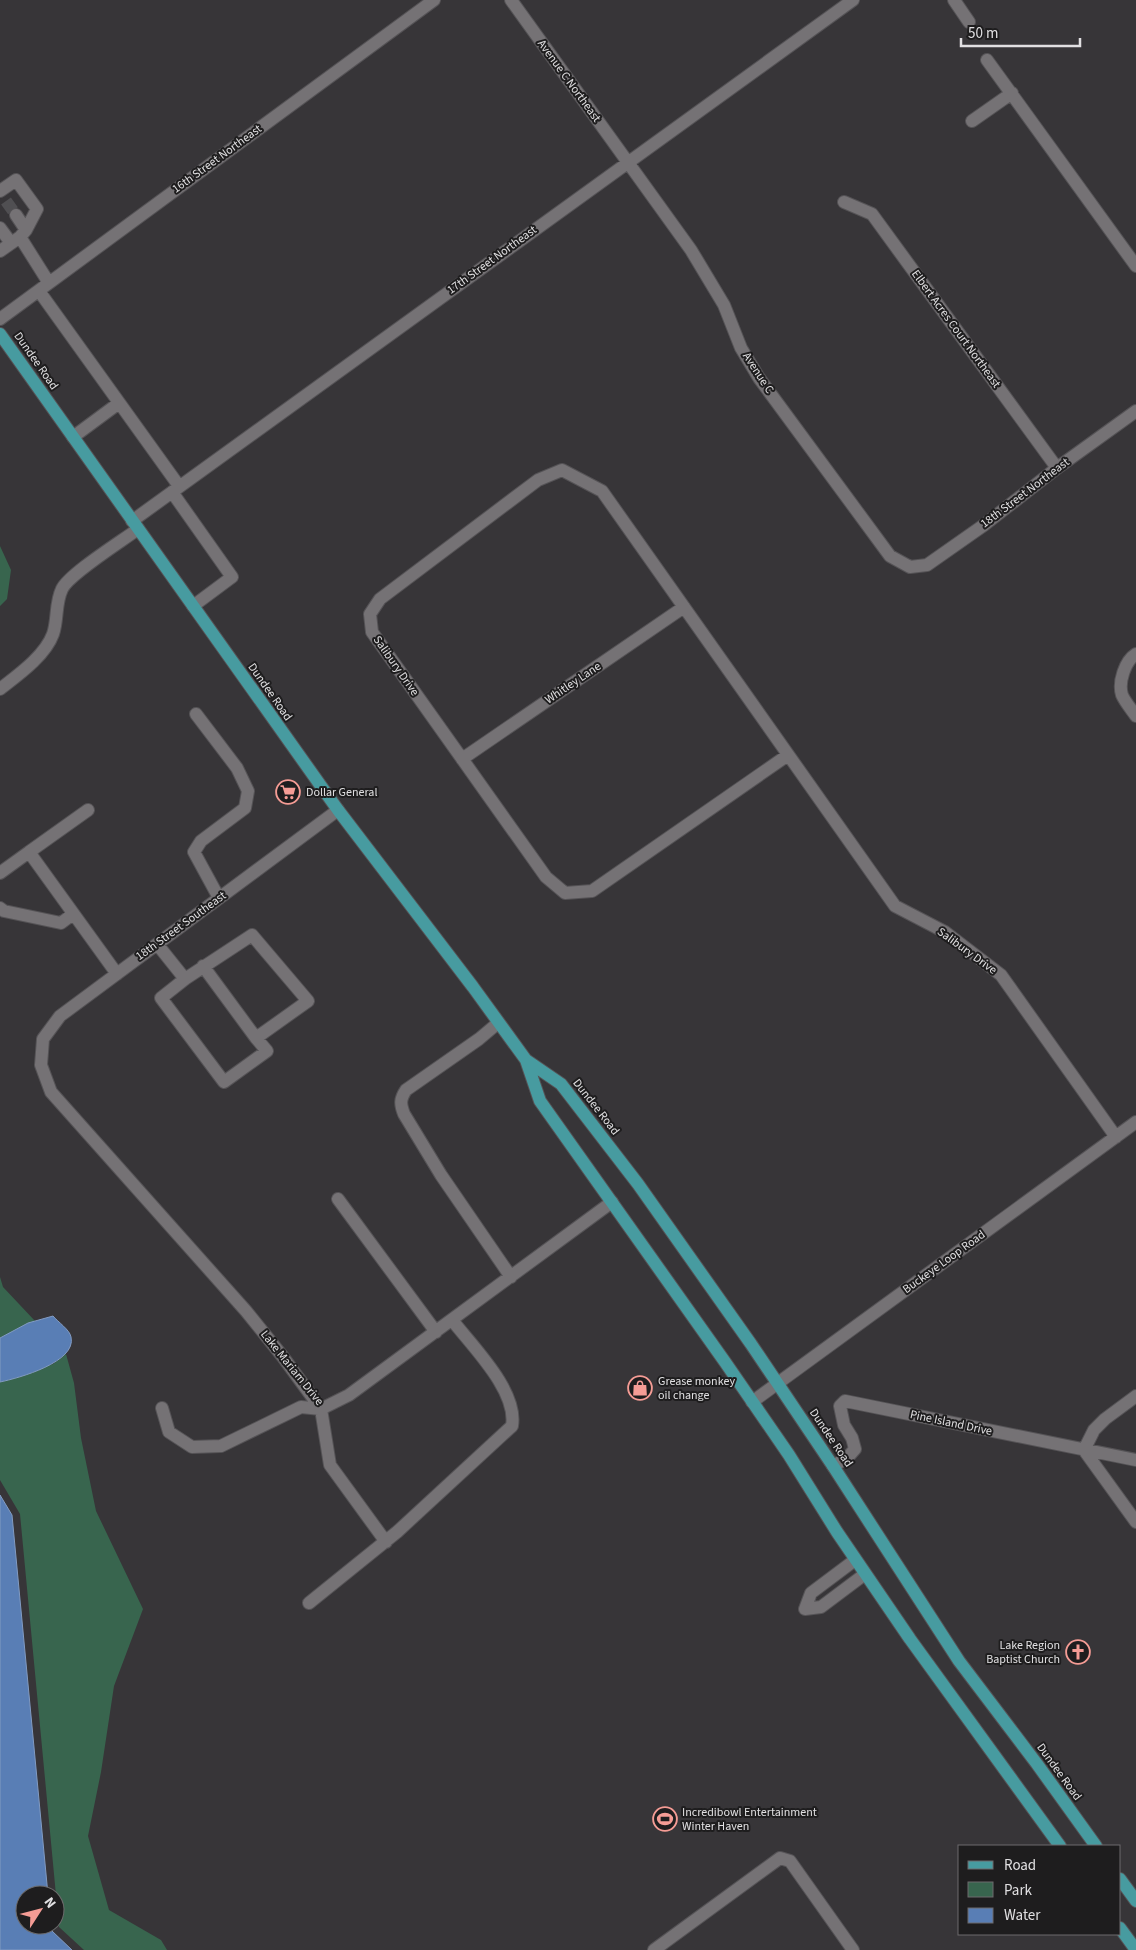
<svg xmlns="http://www.w3.org/2000/svg" width="1136" height="1950" font-family="'Source Sans 3',sans-serif">
	<style>
		.green { fill: #38654e }
		.water { fill: #597eb5; stroke: #829bc2 }
		.lines { fill: none; stroke-linecap: round; stroke-linejoin: round }
		.minor-tunnel { stroke: #504f52; stroke-width: 12; stroke-dasharray: 12 6; stroke-linecap: butt }
		.minor-casing { stroke: #555356; stroke-width: 14 }
		.major-casing { stroke: #555356; stroke-width: 14 }
		.minor { stroke: #757275; stroke-width: 12 }
		.major { stroke: #479ba0; stroke-width: 12 }
		.labels { text-anchor: middle; dominant-baseline: central; stroke-width: 4; stroke-linejoin: round; paint-order: stroke }
		.street-label { font-size: 12px; fill: #e1e0e2; stroke: #1e1d1e }
		.poi-label { font-size: 12px; fill: #e1e0e2; stroke: #1e1d1e; text-anchor: start }
	</style>
	<rect width="100%" height="100%" fill="#373538"/>
	<!-- green -->
	<path class="green" d="M0,546L11,570L7,599L0,606Z
		M0,1277L3,1287L35,1321L0,1338Z
		M66,1354L74,1383L81,1438L96,1511L143,1609L114,1686L101,1772L88,1836L109,1910L161,1940L167,1950H84L59,1927L20,1514L0,1480V1382L53,1364Z"/>
	<!-- water -->
	<path class="water" d="M53,1316C58,1322 70,1330 71,1337C77,1362 19,1378 0,1382V1338L28,1323Z
		M0,1495L12,1515L48,1895H25V1925H51L52,1931L72,1950H0Z"/>
	<g class="lines">
		<!-- minor-tunnel -->
		<path class="minor-tunnel" d="M6,201L16,215"/>
		<!-- minor casing -->
		<g class="minor-casing">
			<path id="minor" d="M511,0L691,250L724,305L741,348L759,378L890,556L910,567L927,565L984,525L1057,468L1136,411
				M954,0L969,22
				M987,60L1136,266
				M972,121L1012,93
				M0,191L16,180L37,209L26,230L20,237L49,283
				M844,202L872,214L1057,468
				M16,215L26,230
				M0,228L11,243
				M0,251L20,237
				M39,291L179,486
				M0,319L434,0
				M73,437L119,403
				M172,492L232,577L193,606
				M132,521L853,0
				M1136,654C1125,661 1118,682 1122,695C1125,702 1132,710 1136,716
				M0,689C18,675 45,656 53,634C58,620 55,603 62,589C69,574 122,541 138,529
				M196,714L237,768L248,791L245,808L201,841L194,852L219,898
				M788,755L592,891L565,893L546,877L372,632L370,614L380,599L538,480L562,470L602,491L895,906L945,932L1001,975L1116,1137
				M462,759L684,607
				M338,810L60,1016L43,1039L41,1065L51,1092L246,1311L283,1357L321,1409L330,1465L386,1542
				M29,852L88,810
				M0,873L29,852L117,974
				M0,908L4,911L61,923L73,914
				M157,944L185,979L161,998L224,1082L267,1051L256,1038L308,1001L252,935L185,979
				M203,966L256,1038
				M498,1023L479,1039L406,1090C400,1099 400,1104 404,1114L441,1175L511,1277
				M338,1199L436,1332
				M1136,1396L1105,1419L1094,1430L1084,1450L1136,1522
				M752,1402L1136,1122
				M162,1408L169,1432L192,1447L221,1446L301,1407L321,1409
				M321,1409L349,1395L612,1202
				M833,1466L847,1458L855,1449L852,1438L844,1425L840,1406L845,1401L1136,1460
				M855,1560L811,1593L805,1609L821,1607L865,1574
				M309,1603L397,1532L512,1426C518,1391 473,1347 452,1320
				M654,1950L780,1858L790,1861L853,1950"/>
		</g>
		<!-- major casing -->
		<g class="major-casing">
			<path id="major" d="M0,334L338,810L473,987L526,1060L540,1101L725,1362L789,1455L837,1532L910,1639L1060,1846
				M526,1060L561,1084L638,1184L751,1344L833,1466L959,1661L1037,1764L1096,1846
				M1120,1879L1136,1901
				M1120,1928L1136,1950"/>
		</g>
		<!-- minor -->
		<use href="#minor" class="minor"/>
		<!-- major -->
		<use href="#major" class="major"/>
	</g>
	<!-- icons -->
	<defs>
		<g id="supermarket-ring" transform="scale(1.25)"><circle r="9.5" fill="#1e1d1e" stroke="#f59c95" stroke-width="1.5"/><path d="M-6-5.5h2.5l.6 2H6L4.5 2H-2.5L-4.4-4H-6ZM-1.5 3.2a1.3 1.3 0 1 0 .1 0ZM3 3.2a1.3 1.3 0 1 0 .1 0Z" fill="#f59c95"/></g>
		<g id="shop-ring" transform="scale(1.25)"><circle r="9.5" fill="#1e1d1e" stroke="#f59c95" stroke-width="1.5"/><path d="M-5-2.5h2.3a2.7 3.5 0 0 1 5.4 0H5L5.5 6h-11ZM-1.5-2.5h3a1.5 2.3 0 0 0-3 0Z" fill="#f59c95"/></g>
		<g id="church-ring" transform="scale(1.25)"><circle r="9.5" fill="#1e1d1e" stroke="#f59c95" stroke-width="1.5"/><path d="M-1.2-6h2.4v3.5h3.3v2.4h-3.3V6h-2.4V-.1h-3.3v-2.4h3.3Z" fill="#f59c95"/></g>
		<g id="stadium-ring" transform="scale(1.25)"><circle r="9.5" fill="#1e1d1e" stroke="#f59c95" stroke-width="1.5"/><path d="M0-5a6.5 5 0 1 0 0 10a6.5 5 0 1 0 0-10ZM-3.5-1.8h7v3.6h-7Z" fill="#f59c95"/></g>
	</defs>
	<g fill-rule="evenodd">
		<use href="#supermarket-ring" x="288" y="792"/>
		<use href="#shop-ring" x="640" y="1388"/>
		<use href="#church-ring" x="1078" y="1652"/>
		<use href="#stadium-ring" x="665" y="1819"/>
	</g>
	<g class="labels">
		<!-- street labels -->
		<g class="street-label">
			<text transform="translate(569 81) rotate(54)">Avenue C Northeast</text>
			<text transform="translate(217 159) rotate(-36)">16th Street Northeast</text>
			<text transform="translate(492 260) rotate(-36)">17th Street Northeast</text>
			<text transform="translate(956 329) rotate(54)">Elbert Acres Court Northeast</text>
			<text transform="translate(36 361) rotate(55)">Dundee Road</text>
			<text transform="translate(758 373) rotate(57)">Avenue C</text>
			<text transform="translate(1025 493) rotate(-37)">18th Street Northeast</text>
			<text transform="translate(396 666) rotate(55)">Salibury Drive</text>
			<text transform="translate(573 683) rotate(-34)">Whitley Lane</text>
			<text transform="translate(270 692) rotate(55)">Dundee Road</text>
			<text transform="translate(181 926) rotate(-36)">18th Street Southeast</text>
			<text transform="translate(967 951) rotate(36)">Salibury Drive</text>
			<text transform="translate(596 1107) rotate(52)">Dundee Road</text>
			<text transform="translate(944 1262) rotate(-36)">Buckeye Loop Road</text>
			<text transform="translate(292 1368) rotate(51)">Lake Mariam Drive</text>
			<text transform="translate(951 1423) rotate(12)">Pine Island Drive</text>
			<text transform="translate(831 1438) rotate(56)">Dundee Road</text>
			<text transform="translate(1059 1772) rotate(54)">Dundee Road</text>
		</g>
		<!-- poi labels -->
		<g class="poi-label">
			<text x="306" y="792">Dollar General</text>
			<text x="658" y="1381">Grease monkey<tspan x="658" dy="14">oil change</tspan></text>
			<text x="1060" y="1645" text-anchor="end">Lake Region<tspan x="1060" dy="14">Baptist Church</tspan></text>
			<text x="682" y="1812">Incredibowl Entertainment<tspan x="682" dy="14">Winter Haven</tspan></text>
		</g>
	</g>
	<!-- legend -->
	<rect x="958" y="1845" width="162" height="90" fill="#1e1d1e" stroke="#6c6b6c"/>
	<rect x="968" y="1861" width="25" height="8" fill="#479ba0" stroke="#6c6b6c"/>
	<text x="1004" y="1870" font-size="15" fill="#e1e0e2">Road</text>
	<rect x="968" y="1882" width="25" height="15" fill="#38654e" stroke="#6c6b6c"/>
	<text x="1004" y="1895" font-size="15" fill="#e1e0e2">Park</text>
	<rect x="968" y="1908" width="25" height="15" fill="#597eb5" stroke="#6c6b6c"/>
	<text x="1004" y="1920" font-size="15" fill="#e1e0e2">Water</text>
	<!-- north arrow -->
	<g transform="translate(40 1910) rotate(54)"><circle r="24" fill="#1e1d1e" stroke="#6c6b6c"/>
	<path d="M0-4L9 19L0 12L-9 19Z" fill="#f59c95"/>
	<text y="-8" font-size="14" font-weight="bold" text-anchor="middle" fill="#e1e0e2">N</text>
	</g>
	<!-- scale -->
	<path d="M961 38v8h119v-8" fill="none" stroke="#e1e0e2" stroke-width="2.5"/>
	<text x="968" y="38" font-size="15" fill="#e1e0e2" stroke="#1e1d1e" stroke-width="4" paint-order="stroke">50 m</text>
</svg>
